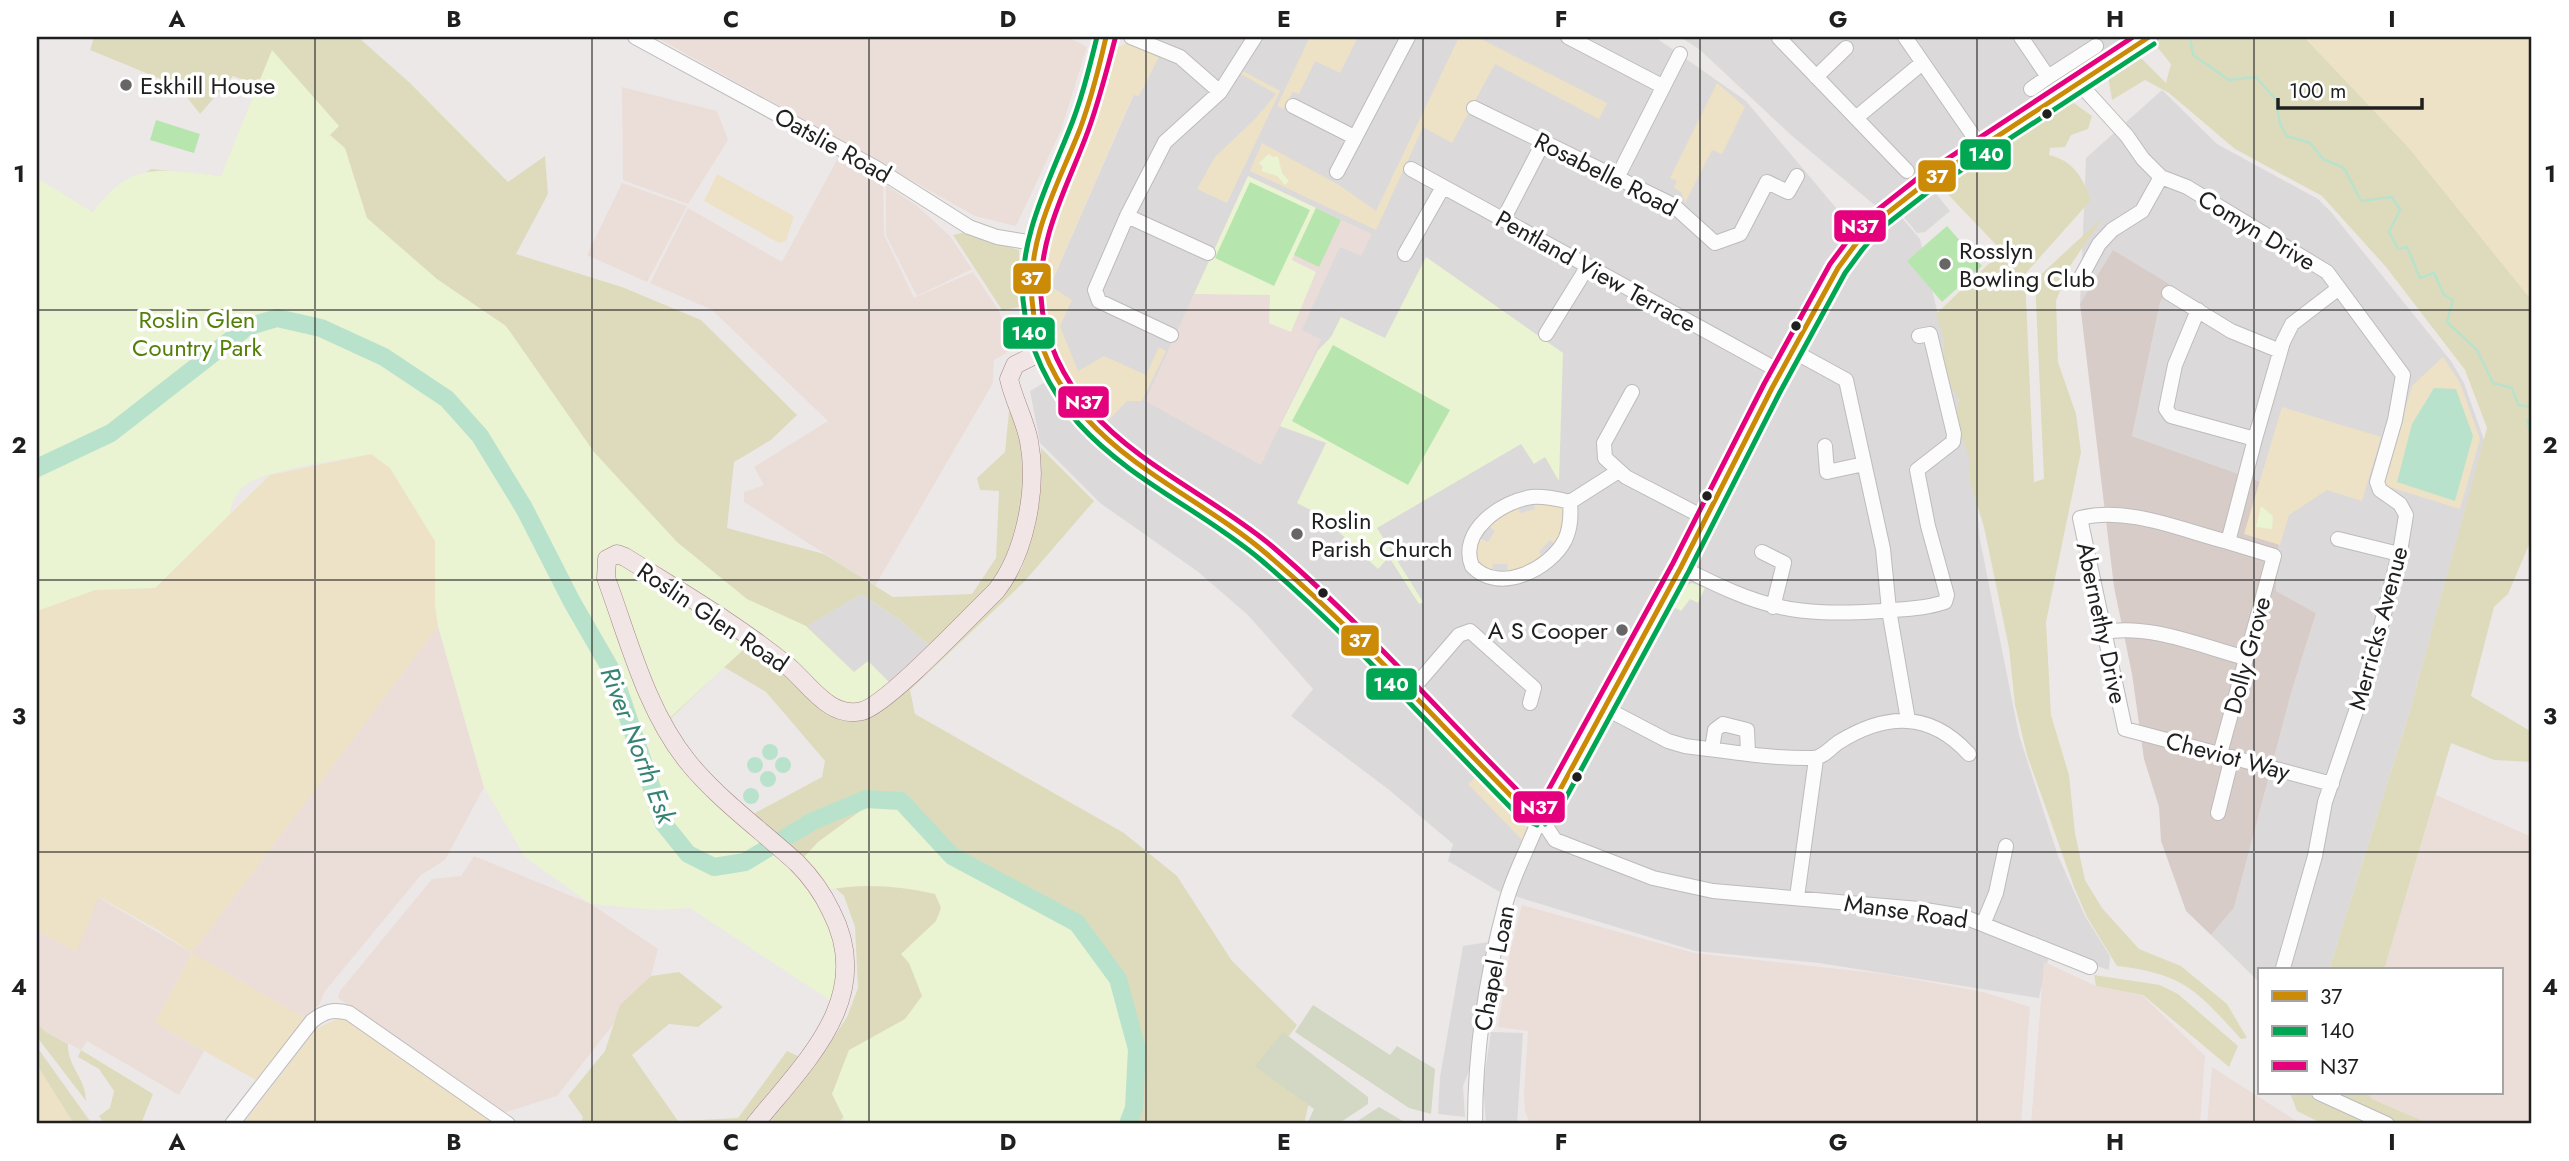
<svg xmlns="http://www.w3.org/2000/svg" width="2569" height="1161" font-family="Jost,sans-serif">
	<style>
		.residential { fill: #dcd9da }
		.education { fill: #eadcd8 }
		.religious { fill: #dbd9d9 }
		.construction { fill: #d8ccc9 }
		.farmland { fill: #ebddd7 }
		.grass { fill: #ede2c5 }
		.forest { fill: #dedbbc }
		.cemetery { fill: #d2d8c3 }
		.park { fill: #eaf3d2 }
		.pitch { fill: #b7e5ae }
		.water { fill: #b9e2cd }
		.lines { fill: none; stroke-linecap: round; stroke-linejoin: round }
		.stream { stroke: #b9e2cd; stroke-width: 2.5 }
		.river { stroke: #b9e2cd; stroke-width: 18 }
		.minor-casing { stroke: #bdbbbb; stroke-width: 16 }
		.major-casing { stroke: #a48486; stroke-width: 19 }
		.minor { stroke: #fcfcfc; stroke-width: 14 }
		.major { stroke: #f1e5e6; stroke-width: 18 }
		.bus-1-casing { stroke: #fff; stroke-width: 10 }
		.bus-2-casing { stroke: #fff; stroke-width: 10 }
		.bus-3-casing { stroke: #fff; stroke-width: 10 }
		.bus-1 { stroke: #cc8b06; stroke-width: 5 }
		.bus-2 { stroke: #00a651; stroke-width: 5 }
		.bus-3 { stroke: #e5007d; stroke-width: 5 }
		.grid { fill: none; stroke: #1f1f1f; stroke-width: 2; stroke-opacity: 0.55 }
		.poi-dot { fill: #676565; stroke: #fff; stroke-width: 2.5 }
		.bus-dot { fill: #1f1f1f; stroke: #fff; stroke-width: 2.5 }
		.labels { text-anchor: middle; dominant-baseline: central; stroke-width: 7; stroke-linejoin: round; paint-order: stroke }
		.poi-label { font-size: 24px; fill: #1f1f1f; stroke: #fff; text-anchor: start }
		.street-label { font-size: 24px; fill: #1f1f1f; stroke: #fff }
		.park-label { font-size: 24px; fill: #547f07; stroke: #fff }
		.water-label { font-size: 26px; font-style: italic; fill: #368372; stroke: #fff }
		.line-badge { stroke: #fff; stroke-width: 2.5 }
		.badge-label { font-size: 19px; text-anchor: middle; font-weight: bold; fill: #fff }
		.neatline { fill: none; stroke: #1f1f1f; stroke-width: 2.5 }
		.grid-label { font-size: 23px; text-anchor: middle; font-weight: bold; fill: #1f1f1f }
	</style>
	<rect width="100%" height="100%" fill="#ede8e8"/>
	<!-- residential -->
	<path class="residential" d="M1131,37H1655L1746,101L1847,221L1896,211L1920,239L1972,458L1980,540L2019,735L2058,856L2085,916L2110,956L2109,970L2050,951L2039,998L1819,963L1695,951L1498,891L1448,861L1453,844L1388,789L1291,716L1313,689L1248,615L1197,571L1100,503L1040,443L1030,391L1074,365L1063,346L1050,286L1155,46Z
		M1680,37H2120L2121,39L1878,208L1791,135L1699,49Z
		M2162,90L2217,144L2318,199L2331,212L2451,361L2464,383L2484,440L2409,714L2329,970H2259V982L2211,935L2234,908L2292,690L2316,613L2276,591L2281,489L2132,436L2160,303L2169,284L2080,304L2086,158Z
		M861,594L900,620L932,648L892,685L855,673L806,626Z"/>
	<!-- education -->
	<path class="education" d="M1248,176L1372,234L1261,465L1145,401Z"/>
	<!-- religious -->
	<path class="religious" d="M1934,191L1950,211L1925,232L1917,233L1903,216Z
		M1340,247L1361,256L1323,340L1302,330Z
		M1365,256L1373,260L1368,271L1397,286L1412,258L1419,262L1401,296L1357,272Z
		M1446,740L1474,768L1464,777L1436,750Z
		M1488,942L1489,963L1472,1063L1463,1086L1465,1117L1438,1114L1440,1077L1463,946Z
		M1491,1032L1523,1033L1517,1124H1486L1483,1085Z"/>
	<!-- construction -->
	<path class="construction" d="M2113,250L2169,284L2160,303L2132,436L2281,489L2276,591L2316,613L2292,690L2234,908L2211,935L2186,911L2161,841L2159,807L2144,759L2132,674L2114,587L2080,304Z"/>
	<!-- farmland -->
	<path class="farmland" d="M656,37H1068L1087,47L1061,130L1016,226L975,216Z
		M622,87L717,111L728,140L688,204L623,180Z
		M838,158L883,182L884,235L914,298L973,272L999,311L1013,349L994,360L993,383L875,586L744,502V492L764,485L754,467L828,421L712,310L650,283L688,208L782,262Z
		M622,183L687,206L647,282L587,255Z
		M886,185L917,206L950,236L972,269L917,296L886,235Z
		M438,626L484,787L445,860L421,875L325,991L319,1005L305,1018L192,953L155,1023L204,1051L179,1095L87,1041L81,1050L46,1032L37,1023V930L76,952L98,897L192,953Z
		M2436,795L2532,837V1124H2430L2372,1099L2367,1093H2501V970H2384Z
		M474,856L591,904L658,949L651,976L557,1096L503,1113L338,998L340,991L432,879L461,876Z
		M1522,905L1694,953L1884,974L1983,992L2030,1007L2021,1124H1531L1525,1112L1524,1094L1528,1031L1498,1027L1510,952Z
		M2044,962L2096,986L2142,995L2205,1056L2200,1124H2031Z
		M2212,1067L2298,1122L2302,1124H2207Z"/>
	<!-- grass -->
	<path class="grass" d="M1310,37H1358L1340,73L1315,61L1299,94L1293,92L1283,109L1277,106Z
		M1459,37H1477L1607,103L1599,119L1495,64L1452,143L1423,127L1376,230L1250,171L1262,143L1339,185L1376,211Z
		M2304,37H2532V303L2408,147Z
		M1129,42L1161,53L1139,96L1133,95L1050,286L1072,300L1060,326L1078,371L1104,356L1146,375L1159,347L1166,351L1142,401H1127L1105,424C1050,364 1030,294 1053,214C1069,157 1099,106 1114,49Z
		M1243,71L1280,91L1227,203L1197,189L1215,157L1256,118L1276,94L1241,74Z
		M1717,83L1745,107L1722,154L1712,150L1685,203L1681,192L1674,188L1677,181L1670,178Z
		M717,174L794,216L786,241L779,243L704,201Z
		M2443,357L2460,383L2480,439L2460,509L2383,485L2412,386Z
		M2282,407L2381,437L2362,501L2327,490L2289,515L2280,545L2244,534Z
		M371,454L390,468L435,541V605L438,626L192,953L305,1018L256,1080L155,1023L192,953L158,930L99,897L76,952L37,930V611L95,590L155,588L270,475Z
		M1534,502L1563,506L1567,515L1556,545L1550,540L1539,552L1544,558L1533,565L1508,573L1507,564H1493L1492,573L1476,561L1479,538L1488,542L1495,531L1489,526L1517,504L1520,513L1535,509Z
		M1480,773L1525,818L1527,827L1522,840L1468,784Z
		M337,1019L350,1020L495,1124H243L317,1028Z
		M37,1065L74,1124H37Z"/>
	<!-- forest -->
	<path class="forest" d="M94,37H358L410,83L508,182L545,156L548,194L516,254L622,287L701,320L797,415L771,440L734,462L727,528L824,554L893,597L972,594L996,558L999,491L980,490L977,478L1005,452L1009,411C1036,456 1028,528 1004,574C995,590 948,632 932,648L900,620L861,594L807,626L854,672L868,661L878,698L758,635L659,728L670,752L699,787L720,851L575,599L59,192L93,212L151,169L221,176L260,86L233,76L200,114L178,86L90,50Z
		M2161,37H2304L2408,147L2532,301V538L2508,594L2494,607L2471,696L2532,732V762L2494,760L2451,743L2384,970H2329L2409,714L2487,428L2465,370L2386,267L2322,196L2235,149L2169,93L2145,80L2112,100L2108,76L2137,54L2166,83L2171,64L2153,42Z
		M2063,102L2074,103L2092,116L2088,129L2071,135L2065,147L2050,148L2049,155C2074,161 2082,177 2091,200L2025,274L2034,482L2044,479L2035,280L2104,216L2070,266L2056,301L2058,362L2076,414L2081,452L2046,622L2051,715L2069,775L2075,833L2085,880L2102,908L2139,949L2181,966L2227,1004L2247,1038L2241,1039C2197,991 2185,974 2117,966L2087,917L2074,887L2027,755L2015,705L2009,648L1984,527L1970,482L1969,457L1955,417L1959,400L1944,375V340L1936,314L2002,251L1939,185Z
		M966,232L1019,250V307L1002,310L953,235Z
		M1041,448L1094,501L1024,582L910,690L915,714L1124,833L1177,876L1232,961L1297,1025L1268,1065L1309,1103L1304,1124H1079L862,1097L837,1124H768L814,1067L847,1017L858,988L855,927L844,896L753,814L822,777L825,761L766,692L724,667L669,720L635,567L850,717L1000,596L1022,568L1032,538Z
		M679,972L723,1007L698,1027L669,1024L632,1055L678,1121L738,1118L787,1051L800,1057L748,1124H580L583,1117L568,1096L605,1051L620,1005L651,976Z
		M2094,975L2160,985L2178,994L2238,1046L2229,1067L2143,995L2096,986Z
		M37,1023L46,1032L68,1044C67,1066 86,1078 86,1101L37,1037Z
		M37,1047L92,1124H74L37,1065Z
		M81,1050L153,1094L141,1124H104L99,1116L110,1108L114,1091L99,1069L78,1057Z
		M2290,1093H2305L2373,1124H2323L2297,1111Z
		M2334,1093H2367L2372,1099L2430,1124H2402Z"/>
	<!-- cemetery -->
	<path class="cemetery" d="M1313,1005L1390,1055L1397,1046L1435,1069L1431,1114L1409,1108L1295,1032Z
		M1283,1032L1368,1097V1104L1338,1124H1307L1314,1109L1255,1066Z
		M1379,1107L1408,1124H1353Z"/>
	<!-- park -->
	<path class="park" d="M272,50L339,126L330,135L345,148L367,218L437,279L506,326L594,452L677,542L747,599L806,626L854,672L868,661L892,685L878,698L841,707L758,636L659,728C686,788 745,827 793,869L818,842L867,806L899,805L952,862L1073,926L1114,979L1132,1047L1130,1107L1123,1124H847L832,1094L849,1050L905,1019L922,996L909,963L901,954L936,921L941,908L935,894C897,886 864,883 827,890L842,963L834,1003L690,908L656,910L591,904L525,857L484,787L438,626L435,605V541L390,468L371,454C341,460 266,469 244,486C237,492 230,505 230,514L155,588L95,590L37,611V178L93,212C132,159 161,170 221,176Z
		M1269,154L1273,157L1278,156L1282,173L1289,181L1285,185L1277,176L1261,171L1263,167L1259,163Z
		M1248,176L1316,208L1292,260L1316,272L1291,332L1269,323L1270,295L1194,294Z
		M1426,257L1563,353L1559,481L1545,457L1534,464L1521,444L1377,528L1423,602L1419,604L1389,557L1378,569L1322,516L1297,503L1326,443L1280,426L1318,350L1331,337L1341,317L1385,338Z
		M2261,506L2273,516L2272,529L2256,527Z
		M1692,583L1705,588L1698,603L1690,599L1681,611L1670,605L1683,586Z"/>
	<!-- pitch -->
	<path class="pitch" d="M156,120L200,134L194,153L150,140Z
		M1250,182L1310,210L1274,286L1215,258Z
		M1316,208L1341,220L1319,267L1294,255Z
		M1947,226L1982,266L1942,302L1907,261Z
		M1333,345L1450,410L1408,485L1292,421Z"/>
	<!-- water -->
	<path class="water" d="M2434,388L2456,389L2473,436L2455,501L2397,482L2412,424Z
		M762 752a8 8 0 1 1 16 0a8 8 0 1 1-16 0Z
		M775 765a8 8 0 1 1 16 0a8 8 0 1 1-16 0Z
		M747 765a8 8 0 1 1 16 0a8 8 0 1 1-16 0Z
		M760 779a8 8 0 1 1 16 0a8 8 0 1 1-16 0Z
		M743 796a8 8 0 1 1 16 0a8 8 0 1 1-16 0Z"/>
	<g class="lines">
		<!-- stream -->
		<path class="stream" d="M2190,37L2193,55L2229,80L2256,77L2276,100L2280,124L2287,136L2310,143L2323,159L2344,168L2361,201L2392,197L2400,210L2389,232L2398,249L2407,247L2420,278L2434,273L2444,295L2453,300L2447,322L2477,350L2493,383L2512,388L2518,405L2532,407
			M2532,422L2527,420L2532,438"/>
		<!-- river -->
		<path class="river" d="M37,468L111,433L247,327L277,318L321,328L384,357L447,399L480,436L524,508L572,602L613,673L664,824L688,854L714,867L745,862L813,821L866,799L901,801L952,856L1077,923L1118,979L1137,1049L1134,1108L1128,1124"/>
		<!-- minor casing -->
		<g class="minor-casing">
			<path id="minor" d="M635,37L876,168L969,227L997,237L1034,243
				M1131,37L1180,57L1220,92
				M1568,37L1662,86
				M1905,37L1981,147
				M2021,37L2048,77L2096,46
				M1779,38L1907,171
				M1816,77L1846,48
				M2079,83L2127,136L2143,159L2161,177L2187,187L2327,272L2403,375L2395,420L2377,482L2380,490L2400,504L2406,515L2401,546L2370,670L2325,802L2315,856L2283,968
				M2031,89L2048,77
				M1293,106L1354,137
				M1474,108L1673,205L1715,243L1740,234L1767,182L1788,192L1797,176
				M1857,117L1921,64
				M1411,169L1781,372
				M1337,172L1408,37
				M1617,178L1680,54
				M1127,216L1208,253
				M1503,220L1544,141
				M1405,254L1443,187
				M2080,279L2099,244L2112,230L2142,211L2161,177
				M2169,293L2231,331L2280,351
				M2198,310L2175,365L2166,409L2171,416L2255,439L2283,342L2292,324L2339,288
				M1546,334L1588,266
				M1171,335L1099,301L1095,290L1127,216L1165,142L1220,92L1255,37
				M1793,351L1846,380L1883,549L1889,610L1908,720
				M1632,392L1604,443L1605,458L1626,477L1705,518
				M2255,439L2228,542C2181,530 2128,506 2080,518L2125,729L2332,784
				M1825,446L1827,472L1864,464
				M1570,502C1571,515 1571,527 1565,540C1550,569 1499,595 1472,566C1458,531 1502,501 1532,497C1545,496 1558,499 1570,502L1617,472
				M2338,539L2399,554
				M1762,552L1784,563L1773,607
				M1681,567C1759,607 1792,617 1881,611C1902,609 1925,609 1945,602L1947,595L1928,526L1917,470L1953,442L1954,434L1930,334L1919,336
				M2104,632C2152,624 2200,646 2246,658
				M1409,693L1459,635L1470,631L1534,688L1530,703
				M1603,707L1668,741L1685,746C1726,751 1771,759 1813,758C1823,758 1831,747 1839,742C1886,713 1930,711 1969,754
				M1712,749L1715,730L1723,724L1747,730L1748,753
				M2220,754L2274,556L2228,542
				M2218,813L2232,757
				M1540,817L1555,840L1653,878L1713,891L1919,909L1962,916L2090,967
				M1797,897L1816,759
				M1984,922L1996,893L2006,846
				M2319,1093L2387,1124
				M232,1124L312,1021C325,1011 333,1009 349,1013L508,1124
				M1475,1124C1475,1050 1487,973 1506,902C1514,872 1530,845 1540,817"/>
		</g>
		<!-- major casing -->
		<g class="major-casing">
			<path id="major" d="M1106,37C1098,71 1089,106 1076,138C1053,192 1027,239 1032,300C1036,344 1056,385 1086,418C1137,476 1210,504 1267,554C1359,635 1440,726 1527,812L1540,817L1549,810L1681,567L1772,388L1838,268L1855,245L1872,225L1923,185L2149,37
				M755,1124C806,1061 876,997 831,911C823,894 811,877 797,863C761,830 719,800 688,762C646,710 629,640 606,578L607,559L617,554L625,557C681,592 738,625 789,667C810,685 830,719 862,711C887,705 972,614 996,591C1025,554 1038,489 1029,441C1025,420 1014,401 1009,379L1015,365L1043,351"/>
		</g>
		<!-- minor -->
		<use href="#minor" class="minor"/>
		<!-- major -->
		<use href="#major" class="major"/>
		<!-- bus-1 casing -->
		<g class="bus-1-casing">
			<path id="bus-1" d="M1106,37C1099,68 1091,99 1080,129C1058,185 1027,237 1032,300C1035,344 1057,386 1086,418C1138,475 1210,505 1268,555C1360,634 1441,726 1527,812L1540,817
				M1540,817L1549,810L1681,567L1772,388L1838,268L1855,245L1872,225L1923,185L2149,37"/>
		</g>
		<!-- bus-2 casing -->
		<g class="bus-2-casing">
			<path id="bus-2" d="M1097,37C1089,69 1081,102 1068,133C1046,188 1019,240 1023,300C1027,346 1049,390 1079,424C1131,481 1203,511 1261,560C1354,639 1435,732 1521,818L1537,825
				M1545,824L1557,814L1689,571L1780,392L1845,273L1862,250L1878,231L1928,192L2154,44"/>
		</g>
		<!-- bus-3 casing -->
		<g class="bus-3-casing">
			<path id="bus-3" d="M1115,39C1107,70 1099,101 1088,131C1068,186 1038,236 1041,297C1043,339 1064,380 1091,411C1142,468 1215,498 1273,547C1365,626 1446,719 1532,805L1539,807L1673,563L1764,384L1830,264L1848,240L1866,219L1918,178L2133,37"/>
		</g>
		<!-- bus-1 -->
		<use href="#bus-1" class="bus-1"/>
		<!-- bus-2 -->
		<use href="#bus-2" class="bus-2"/>
		<!-- bus-3 -->
		<use href="#bus-3" class="bus-3"/>
	</g>
	<!-- grid -->
	<path class="grid" d="M315,37V1124M592,37V1124M869,37V1124M1146,37V1124M1423,37V1124M1700,37V1124M1977,37V1124M2254,37V1124M37,310H2532M37,580H2532M37,852H2532"/>
	<!-- markers -->
	<g class="poi-dot">
		<circle cx="126" cy="85" r="7"/>
		<circle cx="1945" cy="264" r="7"/>
		<circle cx="1297" cy="534" r="7"/>
		<circle cx="1622" cy="630" r="7"/>
	</g>
	<g class="bus-dot">
		<circle cx="2047" cy="114" r="6"/>
		<circle cx="1796" cy="326" r="6"/>
		<circle cx="1707" cy="496" r="6"/>
		<circle cx="1323" cy="593" r="6"/>
		<circle cx="1577" cy="777" r="6"/>
	</g>
	<g class="labels">
		<!-- poi labels -->
		<g class="poi-label">
			<text x="140" y="85">Eskhill House</text>
			<text x="1959" y="250">Rosslyn<tspan x="1959" dy="28">Bowling Club</tspan></text>
			<text x="1311" y="520">Roslin<tspan x="1311" dy="28">Parish Church</tspan></text>
			<text x="1608" y="630" text-anchor="end">A S Cooper</text>
		</g>
		<!-- street labels -->
		<g class="street-label">
			<text transform="translate(833 145) rotate(29)">Oatslie Road</text>
			<text transform="translate(1606 174) rotate(27)">Rosabelle Road</text>
			<text transform="translate(2257 230) rotate(31)">Comyn Drive</text>
			<text transform="translate(1596 271) rotate(29)">Pentland View Terrace</text>
			<text transform="translate(713 617) rotate(34)">Roslin Glen Road</text>
			<text transform="translate(2102 623) rotate(78)">Abernethy Drive</text>
			<text transform="translate(2378 628) rotate(-75)">Merricks Avenue</text>
			<text transform="translate(2247 655) rotate(-75)">Dolly Grove</text>
			<text transform="translate(2228 756) rotate(15)">Cheviot Way</text>
			<text transform="translate(1906 911) rotate(8)">Manse Road</text>
			<text transform="translate(1494 968) rotate(-79)">Chapel Loan</text>
		</g>
		<!-- park labels -->
		<g class="park-label">
			<text x="197" y="319">Roslin Glen<tspan x="197" dy="28">Country Park</tspan></text>
		</g>
		<!-- water labels -->
		<g class="water-label">
			<text transform="translate(638 745) rotate(69)">River North Esk</text>
		</g>
	</g>
	<g class="line-badge">
		<rect x="1959" y="138" width="53" height="33" rx="7" fill="#00a651"/>
		<rect x="1917" y="159" width="40" height="34" rx="7" fill="#cc8b06"/>
		<rect x="1833" y="209" width="54" height="34" rx="7" fill="#e5007d"/>
		<rect x="1012" y="262" width="40" height="33" rx="7" fill="#cc8b06"/>
		<rect x="1002" y="316" width="54" height="34" rx="7" fill="#00a651"/>
		<rect x="1057" y="385" width="53" height="34" rx="7" fill="#e5007d"/>
		<rect x="1340" y="624" width="40" height="33" rx="7" fill="#cc8b06"/>
		<rect x="1365" y="667" width="53" height="34" rx="7" fill="#00a651"/>
		<rect x="1512" y="790" width="54" height="34" rx="7" fill="#e5007d"/>
	</g>
	<g class="badge-label">
		<text x="1986" y="161">140</text>
		<text x="1937" y="183">37</text>
		<text x="1860" y="233">N37</text>
		<text x="1032" y="285">37</text>
		<text x="1029" y="340">140</text>
		<text x="1084" y="409">N37</text>
		<text x="1360" y="647">37</text>
		<text x="1391" y="691">140</text>
		<text x="1539" y="814">N37</text>
	</g>
	<!-- border -->
	<rect width="2569" height="1161" fill="none" stroke="#ffffff" stroke-width="77"/>
	<!-- legend -->
	<rect x="2258" y="968" width="245" height="126" fill="#ffffff" stroke="#a5a5a5" stroke-width="2"/>
	<rect x="2272" y="991" width="35" height="10" fill="#cc8b06" stroke="#a5a5a5" stroke-width="2"/>
	<text x="2320" y="1004" font-size="21" fill="#1f1f1f">37</text>
	<rect x="2272" y="1026" width="35" height="10" fill="#00a651" stroke="#a5a5a5" stroke-width="2"/>
	<text x="2320" y="1038" font-size="21" fill="#1f1f1f">140</text>
	<rect x="2272" y="1061" width="35" height="10" fill="#e5007d" stroke="#a5a5a5" stroke-width="2"/>
	<text x="2320" y="1074" font-size="21" fill="#1f1f1f">N37</text>
	<!-- scale -->
	<path d="M2278 98v10h144v-10" fill="none" stroke="#1f1f1f" stroke-width="3.5"/>
	<text x="2289" y="98" font-size="21" fill="#1f1f1f" stroke="#ffffff" stroke-width="5" paint-order="stroke">100 m</text>
	<rect x="38" y="38" width="2492" height="1084" class="neatline"/>
	<g class="grid-label">
		<text x="177" y="27">A</text>
		<text x="454" y="27">B</text>
		<text x="731" y="27">C</text>
		<text x="1008" y="27">D</text>
		<text x="1284" y="27">E</text>
		<text x="1561" y="27">F</text>
		<text x="1838" y="27">G</text>
		<text x="2115" y="27">H</text>
		<text x="2392" y="27">I</text>
		<text x="19" y="182">1</text>
		<text x="2550" y="182">1</text>
		<text x="19" y="453">2</text>
		<text x="2550" y="453">2</text>
		<text x="19" y="724">3</text>
		<text x="2550" y="724">3</text>
		<text x="19" y="995">4</text>
		<text x="2550" y="995">4</text>
		<text x="177" y="1150">A</text>
		<text x="454" y="1150">B</text>
		<text x="731" y="1150">C</text>
		<text x="1008" y="1150">D</text>
		<text x="1284" y="1150">E</text>
		<text x="1561" y="1150">F</text>
		<text x="1838" y="1150">G</text>
		<text x="2115" y="1150">H</text>
		<text x="2392" y="1150">I</text>
	</g>
</svg>
